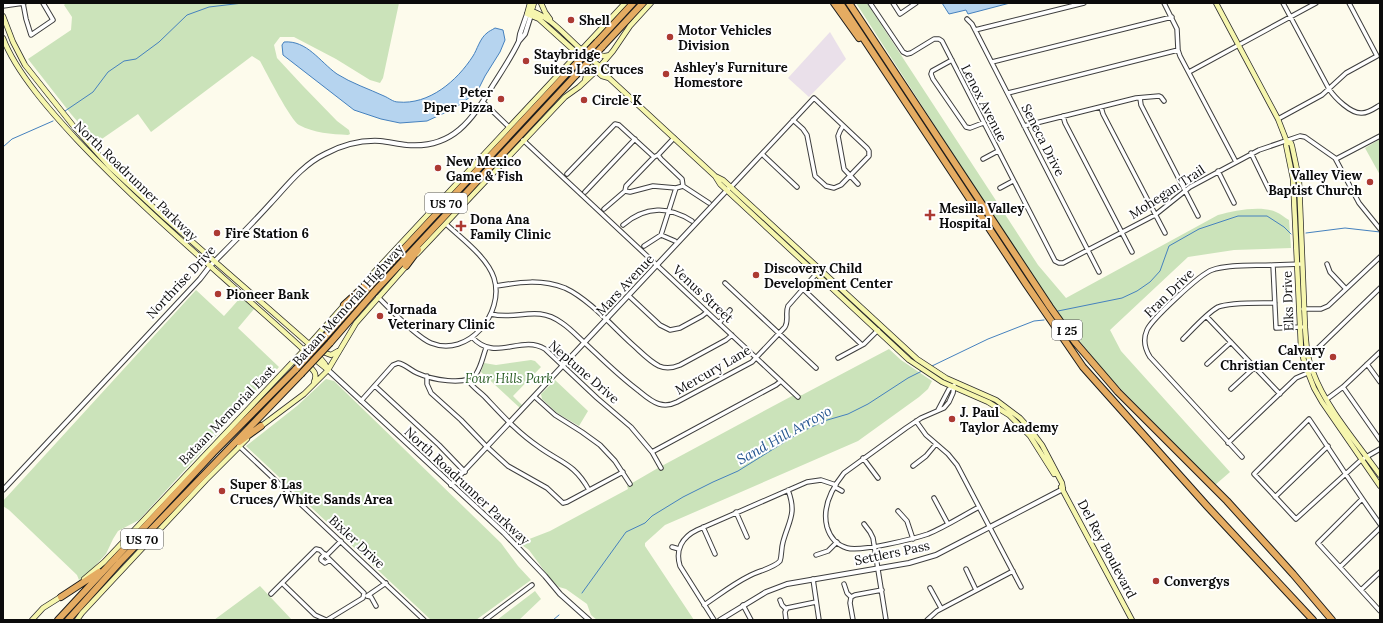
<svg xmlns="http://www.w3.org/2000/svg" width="1383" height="623" font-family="Lora,serif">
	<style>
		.industrial { fill: #eae0ea }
		.green { fill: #cbe3ba }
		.water { fill: #b6d4ef; stroke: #4581be }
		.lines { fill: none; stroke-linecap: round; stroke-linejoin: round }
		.stream { stroke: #4581be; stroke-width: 1 }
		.minor-casing { stroke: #3e3e3e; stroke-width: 5.5 }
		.tertiary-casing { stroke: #3e3e3e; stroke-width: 6 }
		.secondary-casing { stroke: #2d2d2d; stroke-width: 6 }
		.motorway-casing { stroke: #1c1c1c; stroke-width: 8 }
		.minor { stroke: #fff; stroke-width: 3.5 }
		.tertiary { stroke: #fff; stroke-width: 4 }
		.secondary { stroke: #f6f6ae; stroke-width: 4.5 }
		.motorway { stroke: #e5ac62; stroke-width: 6 }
		.motorway-bridge-casing { stroke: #1c1c1c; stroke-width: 8; stroke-linecap: butt }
		.motorway-bridge { stroke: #e5ac62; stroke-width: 6 }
		.poi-dot { fill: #ac3a33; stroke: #fff; stroke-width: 1.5 }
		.labels { text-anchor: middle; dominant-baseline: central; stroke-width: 4; stroke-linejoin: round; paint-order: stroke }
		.shield { fill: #fff; stroke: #545454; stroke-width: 1 }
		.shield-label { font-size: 12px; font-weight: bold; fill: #0b0b0b }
		.poi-label { font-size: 13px; font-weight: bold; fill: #0b0b0b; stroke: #fff; text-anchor: start }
		.street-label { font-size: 13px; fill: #0b0b0b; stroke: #fff }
		.park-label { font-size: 13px; font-style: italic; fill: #295c23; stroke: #fff }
		.water-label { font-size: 14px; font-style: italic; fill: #23548f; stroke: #fff }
	</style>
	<rect width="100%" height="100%" fill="#fdfbec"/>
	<!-- industrial -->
	<path class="industrial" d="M830,32L846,59L809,97L788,78Z"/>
	<!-- green -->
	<path class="green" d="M66,3H399L383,78L380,83L370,80L336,59L294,37H280L274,45L277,58L303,86L337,121L349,130L350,134L348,135C331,134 314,133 299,125C291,121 266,72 260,61L252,56L151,132L138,114L96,143L71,114L28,59L71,30L72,17L64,5Z
		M856,3H867L1038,265L1066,298L1218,215C1234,211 1260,205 1276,212C1281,214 1285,218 1289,220L1291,248L1234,250L1188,257L1110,330L1121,351L1230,472L1215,485L1109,377L1060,317L975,188Z
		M1380,139V175L1365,148Z
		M196,290L224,316L241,297L254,309L238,328L279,367L139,520L118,531L113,539L106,554L90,571L79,580L77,575L9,510L3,506V501Z
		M889,349L901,360L932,381L928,389L919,397L858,441L665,525L645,543V546L694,620H597L591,615L587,604L566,589L559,587L551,580L529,550L519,543L550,531L628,489L627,486L658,468L792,396L802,395Z
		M531,360L535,361L541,367L513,396L522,405L520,408L481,372L484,363L496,365Z
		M326,379L334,381L501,543L518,566L531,580L476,620H431L246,446L297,406Z
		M555,380L588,411L579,426L557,413L542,399L541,394Z
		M260,586L292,620H214Z
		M535,591L541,599L519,620H497Z"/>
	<!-- water -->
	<path class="water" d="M942,3H1010L968,14L966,10L949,14Z
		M495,28L503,30L505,40L500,52L485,76L477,92L455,108L427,121L400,123L381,119L354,110L283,55L282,45L284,42C307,40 320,62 337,74C351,83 369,89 384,96C389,98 393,102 398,102C429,105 457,81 473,56C477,50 480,38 487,33C489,31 492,30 495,28Z"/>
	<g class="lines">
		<!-- stream -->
		<path class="stream" d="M65,111L93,92L108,72L124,61L136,59L159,42L187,15L209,7L243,3
			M3,147L12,139L53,121
			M1306,233L1345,228L1380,232
			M1058,311L1122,298L1137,291L1150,282L1160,271L1169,246L1199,229L1238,216H1267L1284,227L1291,234
			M932,366L988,339L1034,321L1044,320
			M582,593L626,532L645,523L652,516L683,497L713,482L738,471L799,433L824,421L848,414L868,404L908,378L922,371
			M553,620L559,615"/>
		<!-- minor casing -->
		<g class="minor-casing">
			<path id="minor" d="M23,3L26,19L31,35L53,20L43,3
				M870,3L903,52L907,54L911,53L934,39H939L942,41L1055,261L1059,263H1063L1155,215L1190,187L1259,150L1300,136L1305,137L1335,158L1359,203L1380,229
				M893,3L900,14L916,3
				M1164,3L1177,29L1178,50L1180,56L1236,162
				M1283,3L1329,89C1335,98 1351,114 1362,113C1369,113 1375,108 1380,105
				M1349,3L1377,56
				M3,6L24,3
				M967,19L972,24L1099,272
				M975,30L1084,3
				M952,60L932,71L931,74L933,79L966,127L970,128L983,123
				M992,62L1172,17
				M1189,72L1316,3
				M1008,93L1178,50
				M1140,98L1141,105L1198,216
				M483,102L509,127
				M1101,107L1103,114L1165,233
				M1063,116L1065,123L1132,252
				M1278,119L1322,95L1346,73L1377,56
				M843,126L840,131L838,136L844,169L858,184
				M1024,126L1136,98L1159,96L1161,97L1164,101
				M523,140L798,397
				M1251,153L1269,190
				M762,154L797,187
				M658,155L661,159L682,179L683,186L709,203
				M983,159L998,151
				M1336,159L1380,136
				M1218,171L1234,203
				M567,174L615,124L619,125L654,157
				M731,187L814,98L867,148L869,151V156L841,185L834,188L826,186L815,176L807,135L803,129L793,120
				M1000,188L1013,181
				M625,191L630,192L653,186L676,188
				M585,192L635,139
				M604,209L625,191L626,186L654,157L658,155L674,138
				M623,225C645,206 669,206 692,221
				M661,235L675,241
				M644,246L661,235L676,188L683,186
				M1327,264L1330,272L1346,289
				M725,283L816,368
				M496,286C520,282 542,279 565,288C589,299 613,327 633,345C641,352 649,361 659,366C666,369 673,368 680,365L726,340L732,335
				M803,289L862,345
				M629,296L660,325L670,330L680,328L702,316L707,312
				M378,297C390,309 416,337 431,343C468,358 505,313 494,278C487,257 462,239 446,224
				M1303,309H1321L1328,306L1380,257
				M491,314C517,321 536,304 562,323C571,329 579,338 587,345C604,361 620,377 639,391C645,396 652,402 659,404C666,406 671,405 677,402L752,362L785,327C789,320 785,313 788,306L817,273
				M1207,317L1280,394
				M719,323L730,310
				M1302,327L1276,328L1273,265L1302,264
				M472,337C495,363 521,334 545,349L597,398L631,427L652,452L661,468
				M1183,339C1192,330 1207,313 1218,307C1230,302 1261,303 1275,303
				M1306,356L1317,349L1380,288
				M838,358L864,344L878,330
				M1207,364L1231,342
				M1367,364L1380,382
				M427,376V384L431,393L461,420L485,445L508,466L547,488L563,503
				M468,380C472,387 479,391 485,397C502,415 518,433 539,447C561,463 574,463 589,490
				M954,385L953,393L949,402L944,408L921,418L906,428L844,473C832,488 822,508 827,527C830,537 837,545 847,548C861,552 913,539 928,534C945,527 962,516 979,507
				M375,386L439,445L465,472
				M1343,387L1380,440
				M1231,389L1255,367
				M535,397L555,415L582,432L600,445L615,461L630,484
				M1327,399L1343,387L1380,352
				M361,401L393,365L398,363C405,364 410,370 417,373C430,379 466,387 476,374C481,367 483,356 486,348
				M938,410L949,389L953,387
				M916,421L926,435L948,454L957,465L1021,587
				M1228,443L1296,378L1310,372
				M239,446L424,620
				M1380,449L1361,460L1296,519L1254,474L1309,419C1333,454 1355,490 1380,524
				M652,452L776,385L781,381
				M1242,457L1150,357C1145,349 1143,339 1147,330C1152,319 1200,274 1212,270C1229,264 1255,266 1273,265
				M863,458L878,478
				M913,466L926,456L936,444
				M835,487L842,491
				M1275,497L1328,446
				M934,498L948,524
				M1362,499L1318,543L1380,611
				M563,503L567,502L623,472
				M898,511L907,521L913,539
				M736,512L747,537
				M864,524L870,532L873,538L886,620
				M703,527L715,554
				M672,547L679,549
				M325,554L321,558V560L325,563L330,560
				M816,555L828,551L837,542
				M326,556L364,593L363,598L327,620
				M1340,567L1380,528
				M966,569L976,590
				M813,579L819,620
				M283,584L315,615L326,620
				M844,584L847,593L851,597
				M930,588L941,608
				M1361,590L1380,572
				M271,594L316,549L320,550L326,556L341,541
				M367,596L386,583
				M367,596L371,597L376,606
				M780,600L782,605L786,609
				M704,605C719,595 733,584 749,576C758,571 774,568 780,561C782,555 781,549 783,542C789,520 797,514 788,490
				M743,605L751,620
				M485,620L532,585
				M714,620L680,566C675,550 682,537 697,530L807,482L821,480L836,485
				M786,620L785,612L787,608L816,602
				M853,620L850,603L851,597L855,595L882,590
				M927,620L937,611L1013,571"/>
		</g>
		<!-- tertiary casing -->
		<g class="tertiary-casing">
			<path id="tertiary" d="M519,40L520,34L527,14
				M328,370L504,533L545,576L560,594L589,620
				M451,485L728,189
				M3,490L200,279L210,266C230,246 250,226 269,205C286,187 302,165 325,154C342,145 361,140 380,141C389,142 398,144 407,145C453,149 472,120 493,85C502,71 512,56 519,41L525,34L531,15
				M720,620L766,592L787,584L909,563L936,555L1063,489"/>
		</g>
		<!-- secondary casing -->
		<g class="secondary-casing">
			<path id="secondary" d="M530,3L527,14L539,19L580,56
				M541,3L545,12L550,19
				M1216,3L1278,119L1287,142L1286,145L1293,179L1300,327L1301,349L1305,365L1314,388L1322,402L1380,486
				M528,10C551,16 566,37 584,52
				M531,13L534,3
				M3,16L13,42L25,65L75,128L109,166L164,217L309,344L325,364L328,370
				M3,38C16,73 53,114 78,141C149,216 229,281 305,351
				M590,46C594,53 601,58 609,55
				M589,57L606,72L609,78L715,176L723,180L759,213L917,359L946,378L996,400L1020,418L1030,429L1042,445L1062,483L1063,489
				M585,61L602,76L609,78
				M574,63C582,66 588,72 585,80
				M1287,142L1291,143L1292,146L1299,179L1305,327C1306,342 1307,358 1313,372C1326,408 1358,444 1380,475
				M715,176L720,184L909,360L942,382L988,402L1009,415L1030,436L1054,474
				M417,254L565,97L579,87L596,71L613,51L630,26L651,3
				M364,283L625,3
				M318,335L316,343L323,352L331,355L338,351
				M312,357L328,370
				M307,364C313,370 318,373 314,382
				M260,427L304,394L328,370L356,323L408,264
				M1061,487L1132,620
				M84,579L104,562L304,350L346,303
				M32,620L43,608L62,596
				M77,620L82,613L206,480L247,439"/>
		</g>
		<!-- motorway casing -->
		<g class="motorway-casing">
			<path id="motorway" d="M834,3L859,38
				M840,3L1026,284L1083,367L1207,506L1313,620
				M849,3L1050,307L1075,342L1118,392L1227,501L1293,574L1332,620
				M597,42L633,3
				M602,47L643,3
				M406,266L418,250
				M344,305L369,282
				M324,338L386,268L570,70
				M330,343L375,291L576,75
				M239,442L261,426
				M61,597L99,572
				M58,620L213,453L296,369
				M68,620L120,562L301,374"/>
		</g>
		<!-- minor -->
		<use href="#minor" class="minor"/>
		<!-- tertiary -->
		<use href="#tertiary" class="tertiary"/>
		<!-- secondary -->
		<use href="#secondary" class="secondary"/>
		<!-- motorway -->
		<use href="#motorway" class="motorway"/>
		<!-- motorway-bridge casing -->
		<g class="motorway-bridge-casing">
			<path id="motorway-bridge" d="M570,70L597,42
				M576,75L602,47
				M296,369L324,338
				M301,374L330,343"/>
		</g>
		<!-- motorway-bridge -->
		<use href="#motorway-bridge" class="motorway-bridge"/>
	</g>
	<!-- markers -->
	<g class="poi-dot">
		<circle cx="571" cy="20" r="4"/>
		<circle cx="670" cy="37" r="4"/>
		<circle cx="526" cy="61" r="4"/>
		<circle cx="666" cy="74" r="4"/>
		<circle cx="501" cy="99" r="4"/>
		<circle cx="584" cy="100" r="4"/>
		<circle cx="438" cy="168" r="4"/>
		<circle cx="1370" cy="182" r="4"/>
		<path d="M928 209h4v4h4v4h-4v4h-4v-4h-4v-4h4z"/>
		<path d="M459 220h4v4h4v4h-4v4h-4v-4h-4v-4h4z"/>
		<circle cx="217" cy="233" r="4"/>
		<circle cx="756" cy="275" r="4"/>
		<circle cx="218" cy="294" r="4"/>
		<circle cx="380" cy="316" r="4"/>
		<circle cx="1333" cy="357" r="4"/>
		<circle cx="952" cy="419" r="4"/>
		<circle cx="222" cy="491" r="4"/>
		<circle cx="1156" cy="581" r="4"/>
	</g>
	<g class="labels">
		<!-- shield labels -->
		<g class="shield">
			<rect x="425" y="193" width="42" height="20" rx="3"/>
			<rect x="1052" y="320" width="30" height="20" rx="3"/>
			<rect x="121" y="529" width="42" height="20" rx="3"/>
		</g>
		<g class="shield-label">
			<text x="446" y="203">US 70</text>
			<text x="1067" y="330">I 25</text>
			<text x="142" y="539">US 70</text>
		</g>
		<!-- poi labels -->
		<g class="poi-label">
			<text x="579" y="20">Shell</text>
			<text x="678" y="30">Motor Vehicles<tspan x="678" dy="15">Division</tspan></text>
			<text x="534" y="54">Staybridge<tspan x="534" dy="15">Suites Las Cruces</tspan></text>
			<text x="674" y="67">Ashley's Furniture<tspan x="674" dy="15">Homestore</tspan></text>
			<text x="493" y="92" text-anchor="end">Peter<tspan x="493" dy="15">Piper Pizza</tspan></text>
			<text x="592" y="100">Circle K</text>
			<text x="446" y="161">New Mexico<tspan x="446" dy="15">Game &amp; Fish</tspan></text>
			<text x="1362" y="175" text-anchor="end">Valley View<tspan x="1362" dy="15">Baptist Church</tspan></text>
			<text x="939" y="208">Mesilla Valley<tspan x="939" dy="15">Hospital</tspan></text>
			<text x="470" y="219">Dona Ana<tspan x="470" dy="15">Family Clinic</tspan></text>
			<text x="225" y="233">Fire Station 6</text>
			<text x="764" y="268">Discovery Child<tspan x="764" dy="15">Development Center</tspan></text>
			<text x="226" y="294">Pioneer Bank</text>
			<text x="388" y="309">Jornada<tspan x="388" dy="15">Veterinary Clinic</tspan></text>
			<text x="1325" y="350" text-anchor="end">Calvary<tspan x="1325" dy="15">Christian Center</tspan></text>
			<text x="960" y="412">J. Paul<tspan x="960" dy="15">Taylor Academy</tspan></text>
			<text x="230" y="484">Super 8 Las<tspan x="230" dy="15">Cruces/White Sands Area</tspan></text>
			<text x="1164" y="581">Convergys</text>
		</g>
		<!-- street labels -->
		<g class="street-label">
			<text transform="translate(984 103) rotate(63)">Lenox Avenue</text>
			<text transform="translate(1043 140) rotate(63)">Seneca Drive</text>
			<text transform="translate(136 181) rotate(44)">North Roadrunner Parkway</text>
			<text transform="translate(1167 192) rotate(-33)">Mohegan Trail</text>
			<text transform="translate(181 282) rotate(-47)">Northrise Drive</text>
			<text transform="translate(625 285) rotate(-47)">Mars Avenue</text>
			<text transform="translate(1169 293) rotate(-44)">Fran Drive</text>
			<text transform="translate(703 294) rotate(43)">Venus Street</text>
			<text transform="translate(1288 301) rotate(-92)">Elks Drive</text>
			<text transform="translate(348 305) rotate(-48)">Bataan Memorial Highway</text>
			<text transform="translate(713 370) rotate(-30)">Mercury Lane</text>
			<text transform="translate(584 372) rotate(41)">Neptune Drive</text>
			<text transform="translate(227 415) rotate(-46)">Bataan Memorial East</text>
			<text transform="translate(467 486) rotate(43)">North Roadrunner Parkway</text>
			<text transform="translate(357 542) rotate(43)">Bixler Drive</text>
			<text transform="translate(1107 549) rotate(62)">Del Rey Boulevard</text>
			<text transform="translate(892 553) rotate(-12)">Settlers Pass</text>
		</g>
		<!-- park labels -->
		<g class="park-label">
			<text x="509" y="378">Four Hills Park</text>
		</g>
		<!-- water labels -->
		<g class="water-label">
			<text transform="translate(784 435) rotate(-29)">Sand Hill Arroyo</text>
		</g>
	</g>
	<!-- border -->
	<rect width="1383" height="623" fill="none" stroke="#0b0b0b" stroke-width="8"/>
</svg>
